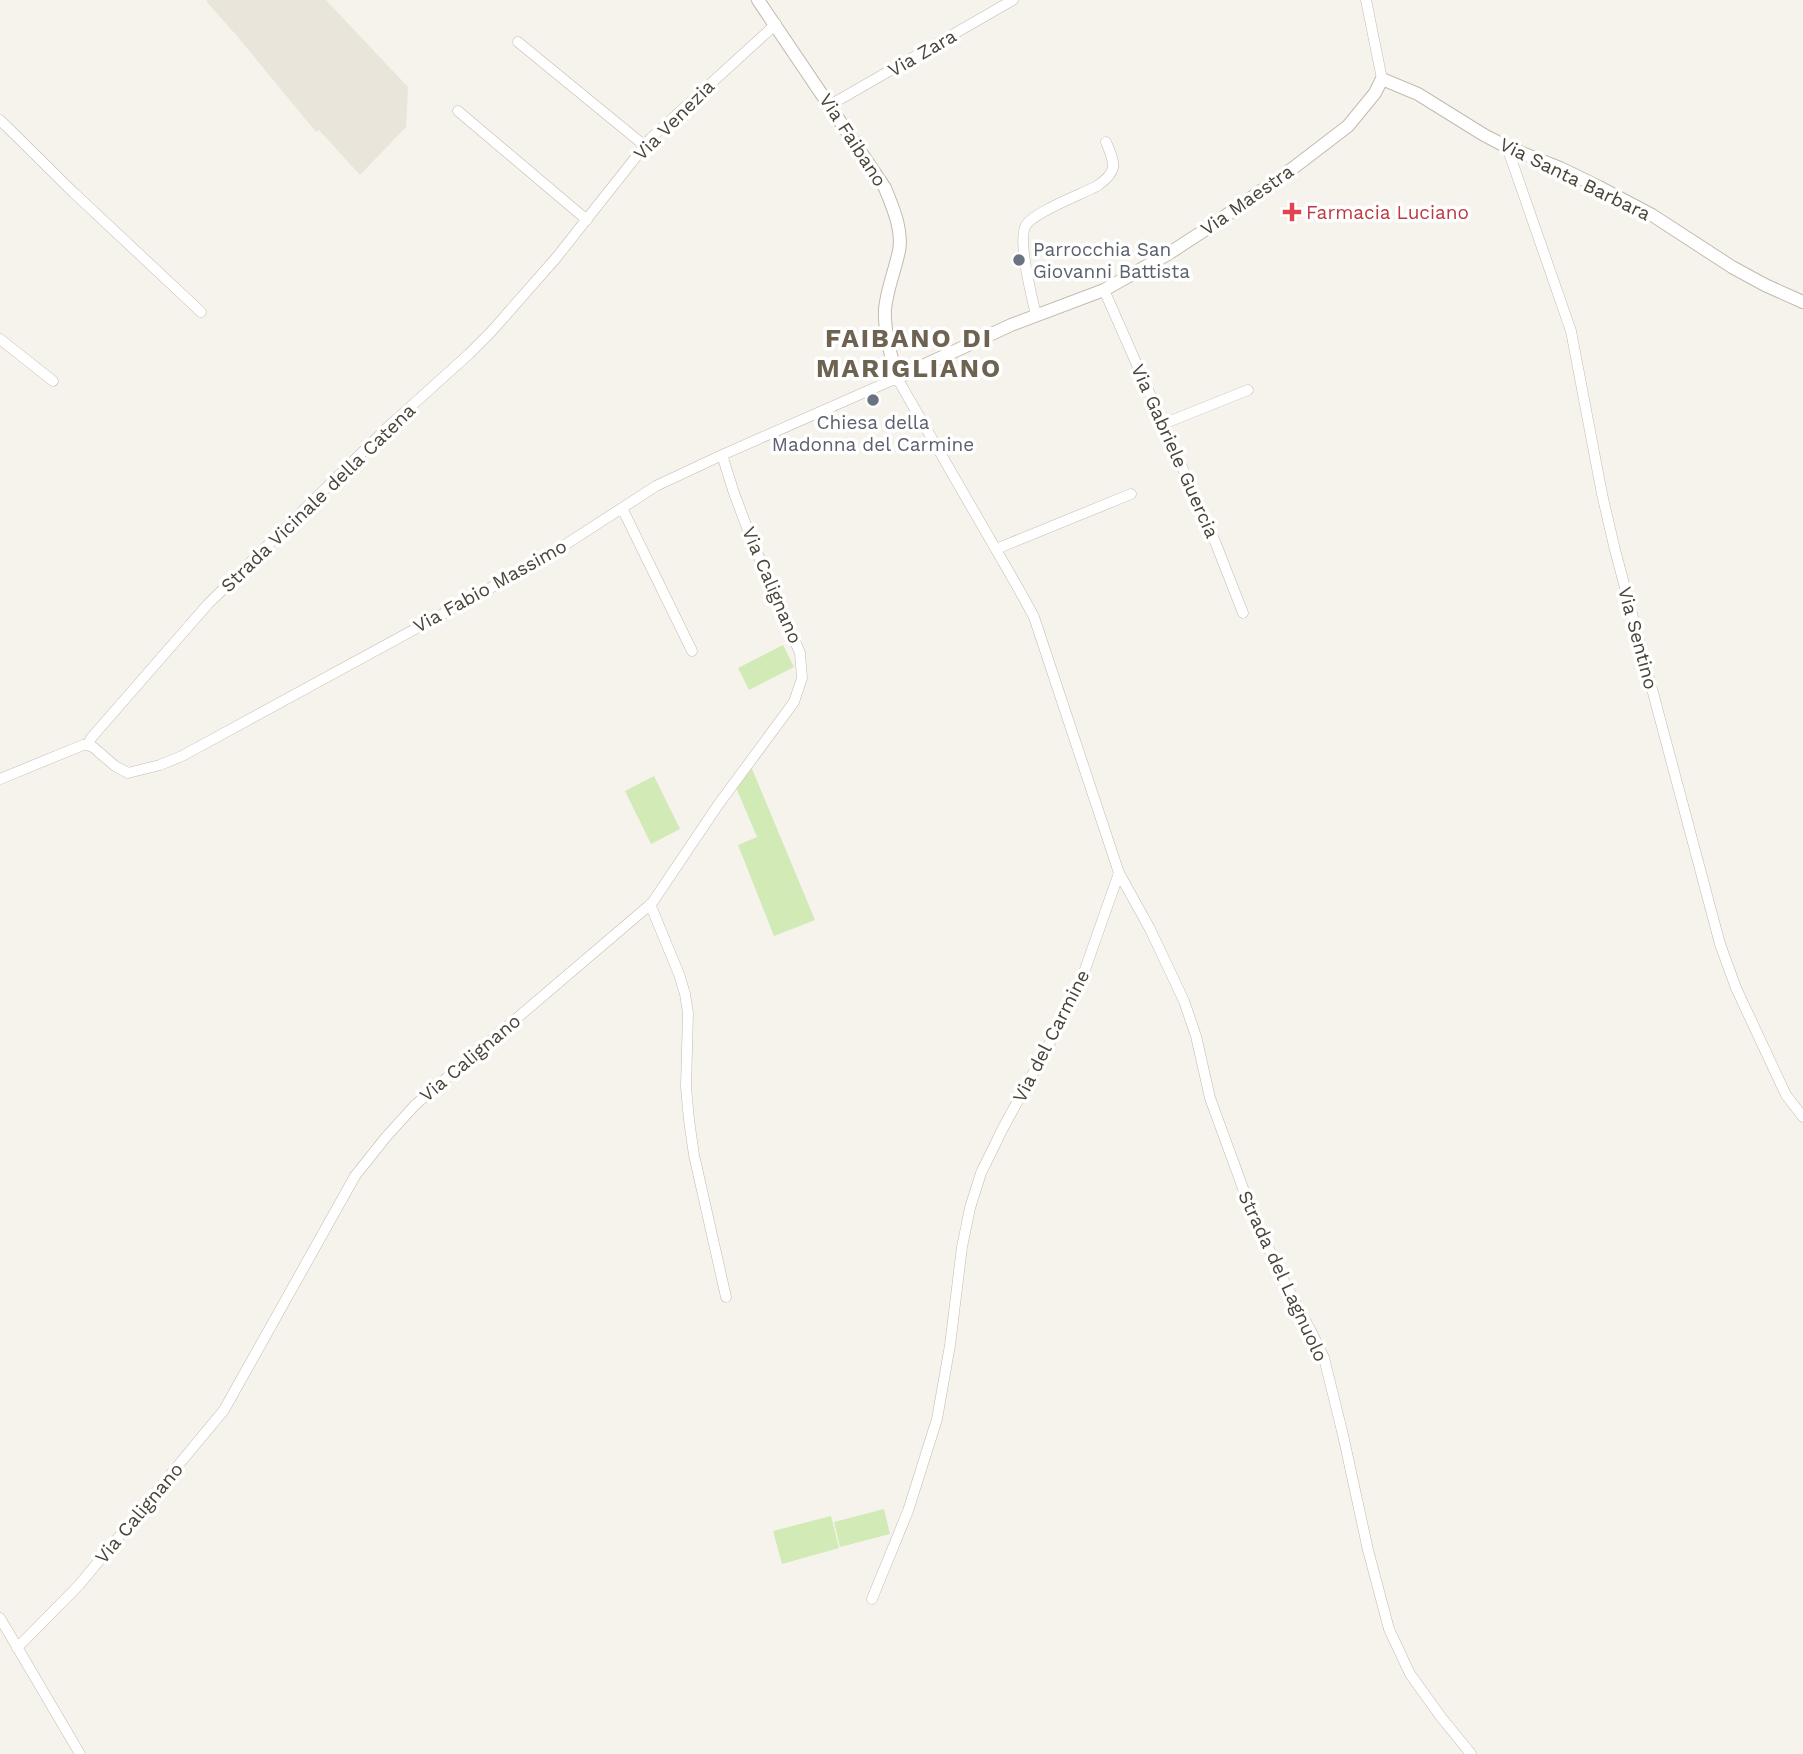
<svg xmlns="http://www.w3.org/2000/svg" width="1803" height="1754" font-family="'Work Sans',sans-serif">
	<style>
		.residential { fill: #eae5da }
		.green { fill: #d2eab5 }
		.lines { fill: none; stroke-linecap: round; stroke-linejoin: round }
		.minor-casing { stroke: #c2bbae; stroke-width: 11 }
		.tertiary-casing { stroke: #c2bbae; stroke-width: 14 }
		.minor { stroke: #fff; stroke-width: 10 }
		.tertiary { stroke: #fff; stroke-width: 12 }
		.health-dot { fill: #e0444e; stroke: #fff; stroke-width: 2.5 }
		.worship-dot { fill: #6b7280; stroke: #fff; stroke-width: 2.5 }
		.labels { text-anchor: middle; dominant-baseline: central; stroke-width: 7; stroke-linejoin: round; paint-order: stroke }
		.street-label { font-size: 19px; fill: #4b4439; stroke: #fff }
		.health-label { font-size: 19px; fill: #be3a42; stroke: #fff; text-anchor: start }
		.worship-label { font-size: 19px; fill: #5b616d; stroke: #fff; text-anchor: start }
		.district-label { font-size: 26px; font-weight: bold; letter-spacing: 2px; fill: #6e6250; stroke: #fff }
	</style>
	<rect width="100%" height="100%" fill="#f6f3ec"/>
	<!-- residential -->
	<path class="residential" d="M208,0H326L408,87L406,127L360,175L319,130L316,132L237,36L206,1Z"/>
	<!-- green -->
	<path class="green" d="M783,645L794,667L749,690L738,668Z
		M750,764L815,920L774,936L738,845L757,837L735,785Z
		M654,776L680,829L651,844L625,791Z
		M884,1509L890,1534L840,1547L834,1522Z
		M831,1516L839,1548L782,1564L773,1531Z"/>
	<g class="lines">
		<!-- minor casing -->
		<g class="minor-casing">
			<path id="minor" d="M1366,0L1382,79
				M518,42L645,146
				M830,105L1013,0
				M458,111L587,220
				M0,120L74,193L201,312
				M1507,147L1571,331L1602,494L1615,550L1720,944L1736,988L1786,1095L1803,1117
				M1104,290L1216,544L1243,613
				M1036,315C1032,298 1017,239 1026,225C1034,212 1082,194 1097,186C1119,171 1115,164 1106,142
				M0,339L53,381
				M1163,424L1248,390
				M622,508L692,651
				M996,549L1131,494
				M87,745L93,747L115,766L128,773L160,765L182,756L540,561L656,486L722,455L897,378L1017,586L1034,617L1119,873L1076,995L1003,1128L981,1173L970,1208L962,1247L950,1345L937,1419L908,1511L872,1599
				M87,745L92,737L208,604L388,427L469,354L491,332L556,258L651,138L776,24
				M0,779L83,745H87
				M1119,873L1150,929L1184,1001L1196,1036L1210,1098L1252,1213L1283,1279L1312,1333L1324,1358L1343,1435L1368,1550L1389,1629L1410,1674L1441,1717L1471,1754
				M650,904L679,974L685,994L688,1013L686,1087L689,1120L694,1155L726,1297
				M0,1618L80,1754
				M17,1648L79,1585L224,1410L355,1176L386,1137L415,1105L652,903L718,805L794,702L802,678L800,653L752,541L734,493L722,455"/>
		</g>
		<!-- tertiary casing -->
		<g class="tertiary-casing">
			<path id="tertiary" d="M758,0L885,188C893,208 903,230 899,251C895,270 887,289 885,309C884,332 891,356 897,378L1011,325L1104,290L1168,254L1214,224L1284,175L1348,126L1375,93L1382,79L1418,94L1484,135L1507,147L1560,168L1599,187L1652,215L1732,267L1765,285L1803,302"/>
		</g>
		<!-- minor -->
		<use href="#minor" class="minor"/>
		<!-- tertiary -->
		<use href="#tertiary" class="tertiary"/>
	</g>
	<!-- markers -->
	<path class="health-dot" d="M1288.5 201.5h7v7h7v7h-7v7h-7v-7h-7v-7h7z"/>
	<g class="worship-dot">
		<circle cx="1019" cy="260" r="7"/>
		<circle cx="873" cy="400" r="7"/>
	</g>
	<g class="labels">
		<!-- street labels -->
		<g class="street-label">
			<text transform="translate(922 53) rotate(-30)">Via Zara</text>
			<text transform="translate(674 120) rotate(-45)">Via Venezia</text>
			<text transform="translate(853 140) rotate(57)">Via Faibano</text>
			<text transform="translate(1575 179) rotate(26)">Via Santa Barbara</text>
			<text transform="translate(1247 200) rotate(-35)">Via Maestra</text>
			<text transform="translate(1175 451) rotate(66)">Via Gabriele Guercia</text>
			<text transform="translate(318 498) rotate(-44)">Strada Vicinale della Catena</text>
			<text transform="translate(772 585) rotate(67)">Via Calignano</text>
			<text transform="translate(490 586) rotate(-29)">Via Fabio Massimo</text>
			<text transform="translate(1638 638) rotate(75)">Via Sentino</text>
			<text transform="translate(1051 1036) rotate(-63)">Via del Carmine</text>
			<text transform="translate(470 1058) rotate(-40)">Via Calignano</text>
			<text transform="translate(1283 1276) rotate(65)">Strada del Lagnuolo</text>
			<text transform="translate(139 1513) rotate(-50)">Via Calignano</text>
		</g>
		<!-- health labels -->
		<g class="health-label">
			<text x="1306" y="212">Farmacia Luciano</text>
		</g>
		<!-- worship labels -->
		<g class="worship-label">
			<text x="1033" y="249">Parrocchia San<tspan x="1033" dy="22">Giovanni Battista</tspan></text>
			<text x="873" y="422" text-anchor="middle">Chiesa della<tspan x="873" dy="22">Madonna del Carmine</tspan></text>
		</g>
		<!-- district labels -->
		<g class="district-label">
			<text x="909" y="338">FAIBANO DI<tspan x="909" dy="30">MARIGLIANO</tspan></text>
		</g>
	</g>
</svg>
